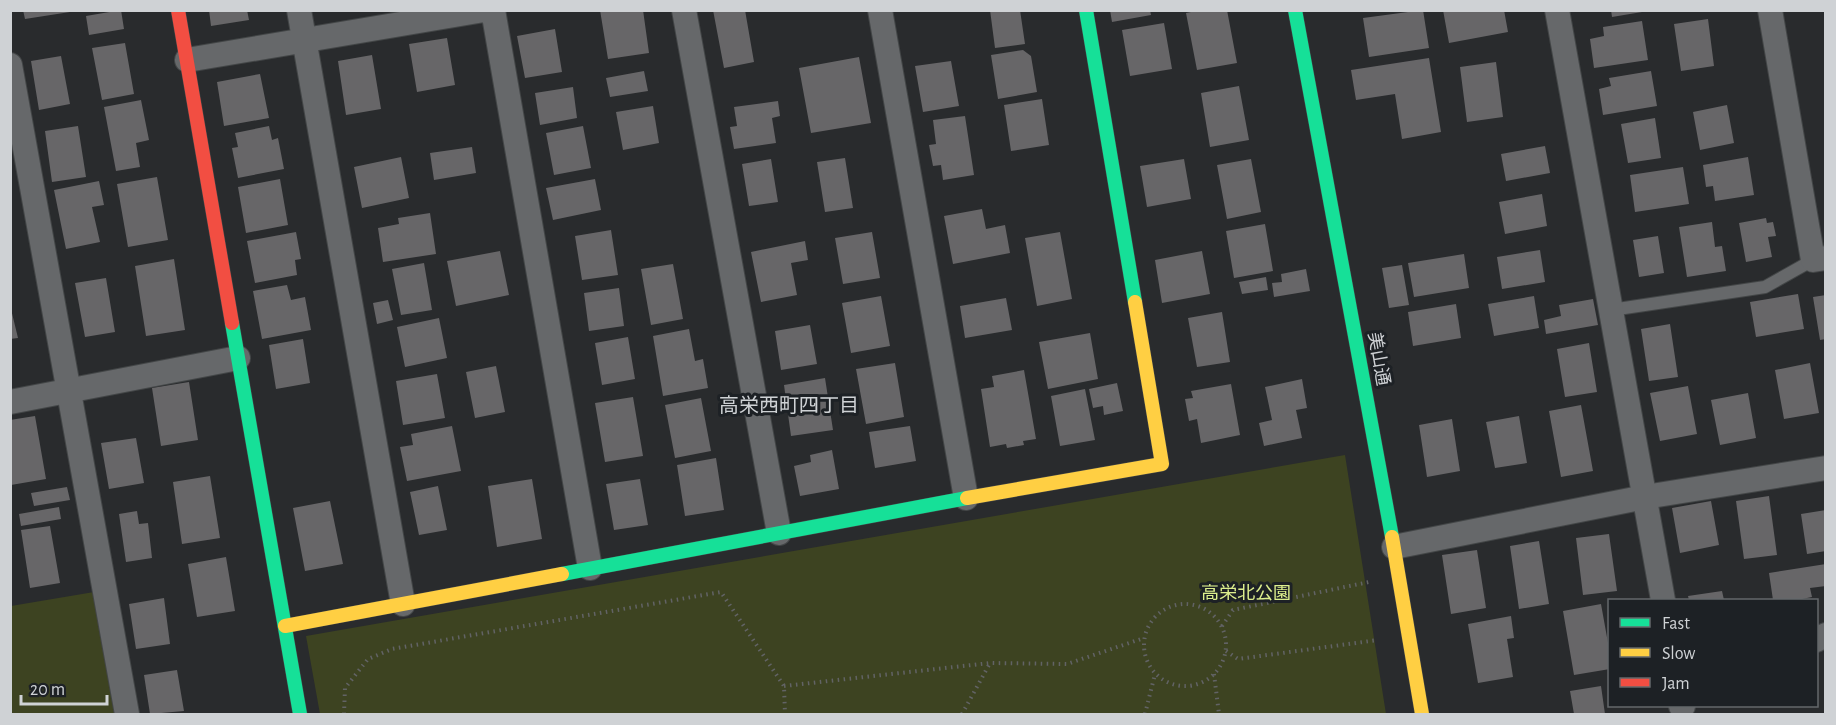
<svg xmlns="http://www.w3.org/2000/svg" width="1836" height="725" font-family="'Alegreya Sans','Noto Sans JP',sans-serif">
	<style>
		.green { fill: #3d4321 }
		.building { fill: #676668 }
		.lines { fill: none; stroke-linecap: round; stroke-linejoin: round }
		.lane-casing { stroke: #434647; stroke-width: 14 }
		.street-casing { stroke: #434647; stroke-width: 26 }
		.fast-casing { stroke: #434647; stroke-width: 15 }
		.slow-casing { stroke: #434647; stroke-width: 15 }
		.jam-casing { stroke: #434647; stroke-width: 15 }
		.path { stroke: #626365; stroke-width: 4; stroke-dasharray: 1.5 4.5; stroke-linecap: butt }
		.lane { stroke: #66686a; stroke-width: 12 }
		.street { stroke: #66686a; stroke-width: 24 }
		.fast { stroke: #16e098; stroke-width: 14 }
		.slow { stroke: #ffcf43; stroke-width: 14 }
		.jam { stroke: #f24e42; stroke-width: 14 }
		.labels { text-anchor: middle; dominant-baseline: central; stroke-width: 6; stroke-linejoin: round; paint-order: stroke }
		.street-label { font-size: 18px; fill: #cfd2d5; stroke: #1d2125 }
		.park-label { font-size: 18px; fill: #ddef8d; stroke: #1d2125 }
		.neighbourhood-label { font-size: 20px; fill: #cfd2d5; stroke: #1d2125 }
	</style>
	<rect width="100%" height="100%" fill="#292b2d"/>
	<!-- green -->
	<path class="green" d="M1345,455L1386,714H320L306,636Z
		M106,590L127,714H11V606Z"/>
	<!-- building -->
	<path class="building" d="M23,10H70V12L25,19Z
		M121,10L124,29L89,35L86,16Z
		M209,10H247L249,20L211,26Z
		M600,10H643L649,53L608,59Z
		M713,10H745L754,62L724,68Z
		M990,10H1020L1025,44L995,48Z
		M1110,10H1150L1151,15L1112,22Z
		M1201,10H1227L1237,63L1197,70L1186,13Z
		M1423,10L1429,48L1369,57L1363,18Z
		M1443,10H1504L1508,32L1449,43Z
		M1611,10H1642V12L1612,17Z
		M1708,19L1714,66L1681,71L1674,24Z
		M1642,21L1648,60L1594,68L1590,39L1604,36L1603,27Z
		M1164,23L1172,69L1130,76L1122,30Z
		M555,29L562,72L525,78L517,36Z
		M447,38L455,85L417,92L409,44Z
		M125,43L134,94L102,100L92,48Z
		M1023,50L1031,56L1037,92L998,99L991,55Z
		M372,55L381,109L346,115L338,61Z
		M61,56L70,104L39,110L31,61Z
		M859,57L871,123L811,133L799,68Z
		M1429,58L1441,132L1402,139L1395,94L1356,100L1351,70Z
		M951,61L959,106L923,112L915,66Z
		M1496,62L1503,117L1467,122L1460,67Z
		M644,71L648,91L610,97L606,78Z
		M1651,71L1657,106L1603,115L1599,89L1611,86L1609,78Z
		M260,74L269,118L224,126L217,82Z
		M1239,86L1249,140L1210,147L1201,93Z
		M573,87L577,118L540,125L535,93Z
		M1042,99L1049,145L1011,151L1004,105Z
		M141,100L149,140L136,143L140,167L116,171L104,107Z
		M778,101L780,116L772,118L776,143L734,149L730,127L737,126L734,107Z
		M1727,105L1734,143L1700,150L1693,112Z
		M653,106L659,143L623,150L616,112Z
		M965,116L974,175L943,180L941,165L933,166L929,145L936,144L933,120Z
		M1655,118L1661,158L1628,163L1621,124Z
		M78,126L86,177L52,182L45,131Z
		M269,126L272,140L278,138L284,169L238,178L232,148L238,147L235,133Z
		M583,126L591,168L554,175L546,133Z
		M1545,146L1550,173L1506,181L1501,154Z
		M472,147L476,173L434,180L430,153Z
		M401,157L409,198L362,208L354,167Z
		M1748,157L1754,195L1715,201L1713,186L1706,187L1703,165Z
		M845,158L853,208L825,212L817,162Z
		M771,159L778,202L749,206L742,164Z
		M1184,159L1191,199L1147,207L1140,166Z
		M1251,159L1261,212L1227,219L1217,165Z
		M1683,167L1689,204L1635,212L1630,175Z
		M157,177L168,240L128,247L117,184Z
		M280,179L288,225L246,233L238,187Z
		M595,179L601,210L553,220L546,188Z
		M99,181L104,205L92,207L100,242L66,249L54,190Z
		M1542,194L1547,226L1505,234L1499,202Z
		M982,209L986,229L1005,225L1010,253L953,264L944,216Z
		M430,213L436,254L383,262L378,228L399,224L398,218Z
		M1766,218L1767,223L1773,222L1776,236L1768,237L1772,257L1746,262L1739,223Z
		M1712,222L1715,247L1722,246L1726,271L1687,277L1679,227Z
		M1265,224L1273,271L1234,278L1226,231Z
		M611,230L618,275L582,280L575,236Z
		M296,232L301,259L295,260L297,275L255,283L247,241Z
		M872,232L880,278L843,284L835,238Z
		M1060,232L1072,299L1037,306L1025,238Z
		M1658,236L1664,273L1639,277L1633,240Z
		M805,241L808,260L791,263L797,295L761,302L751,252Z
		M1540,250L1545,282L1502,289L1497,257Z
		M500,251L509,295L456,306L447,261Z
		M1202,251L1210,294L1162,303L1155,260Z
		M1464,254L1469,288L1414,297L1408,263Z
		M174,259L185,330L146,336L135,266Z
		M424,263L432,310L401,315L392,269Z
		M673,264L683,319L651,325L641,269Z
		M1402,265L1409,305L1389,308L1382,268Z
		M1306,269L1310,291L1274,297L1272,283L1282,282L1281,274Z
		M1266,277L1268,290L1242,294L1239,282Z
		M106,278L115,332L85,337L75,283Z
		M287,285L291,300L305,297L311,330L262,339L253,291Z
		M619,288L624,326L589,331L584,293Z
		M1798,294L1804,329L1756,337L1750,302Z
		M1826,295V339L1820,340L1813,297Z
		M881,296L890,346L851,353L842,303Z
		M1534,296L1539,328L1494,336L1488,304Z
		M1006,298L1012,330L965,338L960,306Z
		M1593,299L1598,325L1546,334L1544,320L1561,316L1559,305Z
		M388,300L393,320L377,324L373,303Z
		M1456,304L1461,338L1413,346L1408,312Z
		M10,305L18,338L10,339Z
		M1222,312L1230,362L1197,367L1188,318Z
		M439,318L447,358L405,367L397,327Z
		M1670,324L1678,377L1649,381L1641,329Z
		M810,325L817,364L781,370L775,331Z
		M689,329L695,361L703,359L708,388L663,396L653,336Z
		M1090,333L1098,379L1048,389L1039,342Z
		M628,337L635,379L602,385L595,343Z
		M303,339L310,383L276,389L269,345Z
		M1589,343L1597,392L1565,397L1557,349Z
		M895,363L904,417L866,424L856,369Z
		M1810,363L1819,413L1784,419L1775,370Z
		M496,366L505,412L475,418L466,372Z
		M1024,370L1036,439L1023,441L1024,445L1007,448L1006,444L990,447L981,389L994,387L992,376Z
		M437,374L445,418L403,425L396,381Z
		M825,378L833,430L791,436L784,385Z
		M1302,379L1307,408L1296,410L1302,438L1264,446L1259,423L1272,420L1265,387Z
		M189,382L198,440L161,446L152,388Z
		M1117,383L1123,411L1104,415L1103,406L1093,408L1089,389Z
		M1231,384L1240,435L1201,443L1197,419L1189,421L1185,399L1193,398L1191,391Z
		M1688,386L1697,434L1660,441L1650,393Z
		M1085,389L1095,440L1060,446L1051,396Z
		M1748,393L1756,438L1720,445L1711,400Z
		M633,397L643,456L605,462L595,403Z
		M701,398L711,451L675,458L665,405Z
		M1581,405L1593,471L1561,477L1549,411Z
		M35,416L46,479L11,485L10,420Z
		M1519,416L1527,463L1495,468L1486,422Z
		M1452,419L1460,471L1427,477L1419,425Z
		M452,426L461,471L407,481L400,447L413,445L411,434Z
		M910,426L916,461L875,468L869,432Z
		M136,438L144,483L109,489L101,443Z
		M832,450L839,489L800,496L794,466L811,462L810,455Z
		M716,458L724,510L685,516L677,465Z
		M210,476L220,538L182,544L173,482Z
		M532,479L542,539L497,547L488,486Z
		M640,479L648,525L614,530L606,484Z
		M438,486L447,530L419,535L410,492Z
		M67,487L70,500L34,506L31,493Z
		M1769,496L1777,555L1744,559L1736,501Z
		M330,501L343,564L305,571L293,508Z
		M1711,501L1719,545L1680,553L1672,508Z
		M59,507L61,519L21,526L19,514Z
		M1826,510V551L1807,554L1801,514Z
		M137,511L139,524L148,523L152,558L126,562L119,514Z
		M50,526L60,583L30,588L21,530Z
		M1609,534L1617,591L1583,595L1576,538Z
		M1539,541L1549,604L1519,609L1510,546Z
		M1477,550L1486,608L1451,614L1442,555Z
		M226,557L235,611L197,617L188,564Z
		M1826,564V586L1810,588L1812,597L1797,600H1773L1769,573Z
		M1722,591L1724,600H1689L1688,596Z
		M164,598L170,644L136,649L129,604Z
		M1601,604L1610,654V669L1574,675L1563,611Z
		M1511,616L1514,638L1507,639L1513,677L1478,683L1468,624Z
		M177,670L184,711L150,714L144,675Z
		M1601,686L1605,714H1574L1570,691Z"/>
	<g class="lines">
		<!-- lane casing -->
		<g class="lane-casing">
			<path id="lane" d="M1611,310L1765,287L1813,260"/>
		</g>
		<!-- street casing -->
		<g class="street-casing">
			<path id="street" d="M299,10L403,604
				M493,10L590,568
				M684,10L779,533
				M880,10L966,498
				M1557,10L1663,600
				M1770,10L1813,260L1826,258
				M187,60L484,10
				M10,65L127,714
				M10,402L238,358
				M1394,547L1645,497L1826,468
				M1816,640L1826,635
				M1681,706H1683"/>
		</g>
		<!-- fast casing -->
		<g class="fast-casing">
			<path id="fast" d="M1086,10L1135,302
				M1295,10L1392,537
				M232,323L300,714
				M562,574L967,498"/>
		</g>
		<!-- slow casing -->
		<g class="slow-casing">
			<path id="slow" d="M967,498L1162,464L1135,302
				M1392,537L1422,714
				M285,626L562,574"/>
		</g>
		<!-- jam casing -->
		<g class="jam-casing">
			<path id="jam" d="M178,10L232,323"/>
		</g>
		<!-- path -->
		<path class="path" d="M1144 645a41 41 0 1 1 82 0a41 41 0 1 1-82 0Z
			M1222,626L1233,610L1369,582
			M1226,651L1238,659L1378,640
			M1214,674L1219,714
			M784,686L990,663L1067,664L1144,638
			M344,714L345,688L368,659L392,649L721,592L784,686L785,714
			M962,714L990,663
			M1145,714L1155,674"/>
		<!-- lane -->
		<use href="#lane" class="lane"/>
		<!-- street -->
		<use href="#street" class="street"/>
		<!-- fast -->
		<use href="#fast" class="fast"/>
		<!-- slow -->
		<use href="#slow" class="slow"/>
		<!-- jam -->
		<use href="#jam" class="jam"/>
	</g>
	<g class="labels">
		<!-- street labels -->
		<g class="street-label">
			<text transform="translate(1378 359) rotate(80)">美山通</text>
		</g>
		<!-- park labels -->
		<g class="park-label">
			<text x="1246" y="594">高栄北公園</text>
		</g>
		<!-- neighbourhood labels -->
		<g class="neighbourhood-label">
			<text x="789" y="406">高栄西町四丁目</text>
		</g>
	</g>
	<!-- border -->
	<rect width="1836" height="725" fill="none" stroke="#cfd2d5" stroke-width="24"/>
	<!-- legend -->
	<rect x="1608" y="599" width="210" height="108" fill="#1d2125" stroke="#64686b" stroke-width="1.5"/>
	<rect x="1620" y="618" width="30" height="9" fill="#16e098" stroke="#64686b" stroke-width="1.5"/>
	<text x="1662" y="629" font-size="18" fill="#cfd2d5">Fast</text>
	<rect x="1620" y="648" width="30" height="9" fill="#ffcf43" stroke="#64686b" stroke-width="1.5"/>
	<text x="1662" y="659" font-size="18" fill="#cfd2d5">Slow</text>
	<rect x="1620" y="678" width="30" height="9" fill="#f24e42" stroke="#64686b" stroke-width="1.5"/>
	<text x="1662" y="689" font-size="18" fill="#cfd2d5">Jam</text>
	<!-- scale -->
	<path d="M21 695v9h86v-9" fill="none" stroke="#cfd2d5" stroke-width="3"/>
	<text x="30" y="695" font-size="18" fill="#cfd2d5" stroke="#1d2125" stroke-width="4.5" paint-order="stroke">20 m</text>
</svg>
